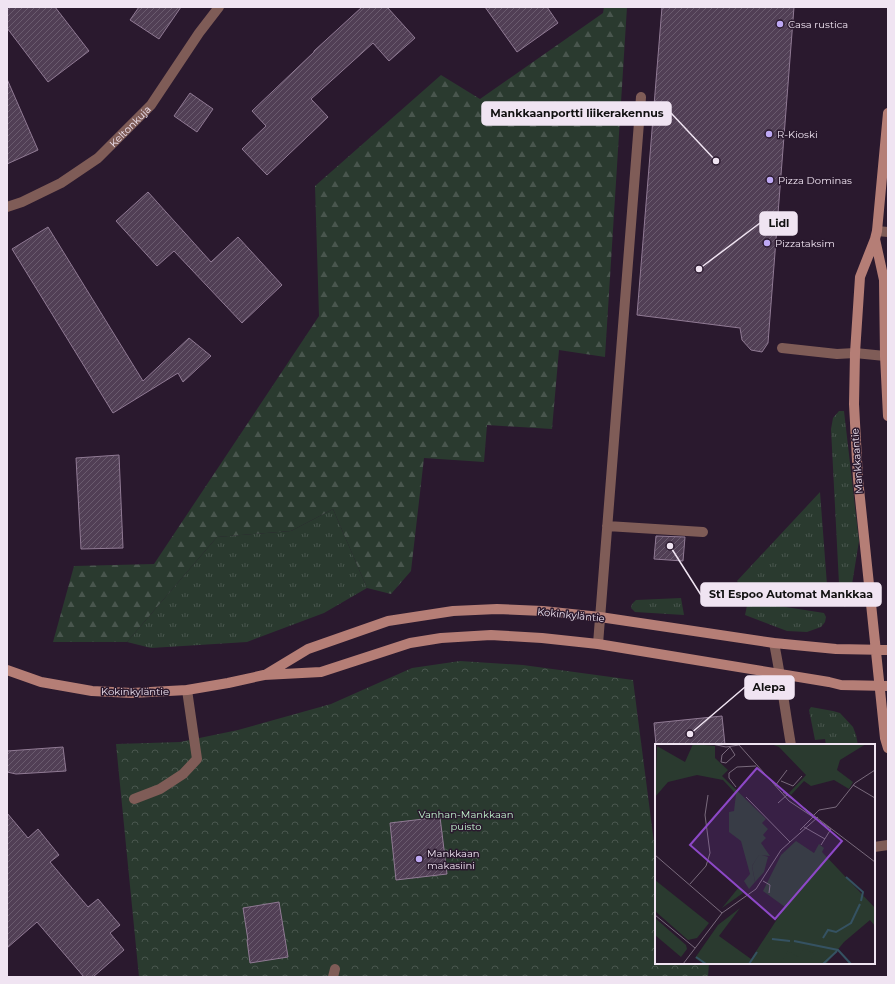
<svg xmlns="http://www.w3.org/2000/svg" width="895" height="984" font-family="Montserrat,sans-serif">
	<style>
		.grass { fill: url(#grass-tufts) }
		.forest { fill: url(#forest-firs) }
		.park { fill: url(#park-crowns) }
		.building { fill: url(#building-hatch); stroke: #907a94 }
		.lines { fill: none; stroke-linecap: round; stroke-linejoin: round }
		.service { stroke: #7f5c57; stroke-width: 10 }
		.minor { stroke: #7f5c57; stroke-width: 10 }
		.secondary { stroke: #b57e76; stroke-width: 10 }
		.poi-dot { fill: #bea9f5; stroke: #2a192e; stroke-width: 1.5 }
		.labels { text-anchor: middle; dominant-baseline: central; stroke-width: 3; stroke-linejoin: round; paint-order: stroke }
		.poi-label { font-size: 10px; fill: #f0e4f2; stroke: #2a192e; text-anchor: start }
		.street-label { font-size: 10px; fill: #f0e4f2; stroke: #2a192e }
		.park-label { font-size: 10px; fill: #bff2cc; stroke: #2a192e }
		.inset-river { fill: none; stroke: #355262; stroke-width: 2 }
		.inset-road { fill: none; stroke: #796a7c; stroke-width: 1 }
		.view { fill: #8d48c7; fill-opacity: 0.15; stroke: #8d48c7; stroke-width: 2 }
		.inset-edge { fill: none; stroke: #f0e4f2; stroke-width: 2 }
		.leader { fill: none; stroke: #f0e4f2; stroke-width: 1.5 }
		.callout-dot { fill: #f0e4f2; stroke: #2a192e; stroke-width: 1.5 }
		.callout { fill: #f0e4f2; stroke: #f0e4f2; stroke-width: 1.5 }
		.callout-label { font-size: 11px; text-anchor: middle; font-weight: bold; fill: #111 }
	</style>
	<defs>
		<pattern id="grass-tufts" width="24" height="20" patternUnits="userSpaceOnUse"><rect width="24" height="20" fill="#2a3a2f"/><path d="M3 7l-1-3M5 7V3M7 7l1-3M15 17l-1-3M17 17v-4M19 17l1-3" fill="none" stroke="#49564e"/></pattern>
		<pattern id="forest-firs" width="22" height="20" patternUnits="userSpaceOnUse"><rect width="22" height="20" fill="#2a3a2f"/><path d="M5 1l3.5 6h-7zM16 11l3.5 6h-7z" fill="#49564e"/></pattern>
		<pattern id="park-crowns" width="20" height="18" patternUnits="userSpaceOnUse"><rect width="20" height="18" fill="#2a3a2f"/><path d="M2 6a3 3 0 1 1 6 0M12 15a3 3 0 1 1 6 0" fill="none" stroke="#49564e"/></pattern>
		<pattern id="building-hatch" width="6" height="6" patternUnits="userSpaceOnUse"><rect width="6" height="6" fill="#513f55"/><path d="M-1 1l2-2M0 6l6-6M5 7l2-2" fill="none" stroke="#6a5b6e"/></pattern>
	</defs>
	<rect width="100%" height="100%" fill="#2a192e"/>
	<!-- grass -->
	<path class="grass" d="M839,411H844L859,541L850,597L845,607L840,603L831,429L833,418Z
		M820,492L828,598L824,604L820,606L743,590L737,581Z
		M333,509L367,588L324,613L247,642L151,648L127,642L217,537L291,531Z
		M681,598L684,615L635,612L631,608L632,604L636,600Z
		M748,601L824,613L826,617L825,622L821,627L807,632L787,631L745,615Z
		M811,707L833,711L840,713L853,727L856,735L858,745H826L825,739L815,740L809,710Z"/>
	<!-- forest -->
	<path class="forest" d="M604,7H627L605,357L559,350L552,429L487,425L484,462L424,458L411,571L391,594L367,588L333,509L291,531L217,537L127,642H53L74,566L154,564L319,316L315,186L441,75L480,99L603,13Z"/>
	<!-- park -->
	<path class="park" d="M460,661L523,665L633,680L656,858V963H709L708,977H139L116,744L180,742L238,730L331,704L412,668Z"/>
	<!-- building -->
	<path class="building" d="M7,7H55L89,51L48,82L7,28Z
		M139,7H181L159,39L130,20Z
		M362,7H387L415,38L389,61L373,43L311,99L328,117L267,175L242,149L266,126L252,111L314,52V51Z
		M485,7H547L558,23L517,52Z
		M662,7H794L768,343L762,352L751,350L742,340L740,328L637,315Z
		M7,79L38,150L7,164Z
		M190,93L213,109L197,132L174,116Z
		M148,192L211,262L238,237L282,285L242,323L174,251L157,266L116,221Z
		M48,227L143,381L189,338L211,356L183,382L178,373L113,413L12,249Z
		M119,455L123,548L81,549L76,458Z
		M656,536L685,537L683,561L654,559Z
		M722,716L725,745H656L654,723Z
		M63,747L66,771L16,774L7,772V751Z
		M7,813L28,838L38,829L59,855L50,862L88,907L98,899L120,925L110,933L124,950L93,977H84L37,922L7,948Z
		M440,817L447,874L396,880L390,823Z
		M279,902L288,957L250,963L247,940H248L243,908Z"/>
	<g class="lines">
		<!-- service -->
		<path class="service" d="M877,231L888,232
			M782,348L837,354L855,353L885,356
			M607,526L703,532
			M598,644L641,97
			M333,977L335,969"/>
		<!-- minor -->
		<g class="minor">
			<path id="s1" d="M7,207L22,202L61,183L98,158L151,105L199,33L219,7"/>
			<path d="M774,643C781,677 785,711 791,745"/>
			<path d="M134,799L160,789L183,774L197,759L187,690"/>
			<path d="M874,847L888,845"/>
		</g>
		<!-- secondary -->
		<path class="secondary" d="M888,113L877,231L875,239L860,277L855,353L854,404L858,479L885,738L888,748
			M875,239L884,280L885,356L888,416
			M7,670L41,682L92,691L132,693L187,690L228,683L264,675L321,672L410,643L441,638L491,635L542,638L598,644L829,682L841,685L888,686
			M265,675L308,649L388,621L453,611L497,609L543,611L600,617L774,643L836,649L888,650"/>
	</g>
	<!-- markers -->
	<g class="poi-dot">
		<circle cx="780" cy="24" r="4"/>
		<circle cx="769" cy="134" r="4"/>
		<circle cx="770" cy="180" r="4"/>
		<circle cx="767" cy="243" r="4"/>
		<circle cx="419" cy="859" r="4"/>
	</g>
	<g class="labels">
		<!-- poi labels -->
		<g class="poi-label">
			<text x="788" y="24">Casa rustica</text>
			<text x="777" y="134">R-Kioski</text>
			<text x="778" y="180">Pizza Dominas</text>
			<text x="775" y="243">Pizzataksim</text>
			<text x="427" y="853">Mankkaan<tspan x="427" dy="12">makasiini</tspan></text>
		</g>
		<!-- street labels -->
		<g class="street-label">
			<text stroke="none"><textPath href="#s1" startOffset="149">Keltonkuja</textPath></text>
			<text transform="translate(857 461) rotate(-94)">Mankkaantie</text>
			<text transform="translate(571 615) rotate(6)">Kokinkyläntie</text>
			<text x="135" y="691">Kokinkyläntie</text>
		</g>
		<!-- park labels -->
		<g class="park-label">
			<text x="466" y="814">Vanhan-Mankkaan<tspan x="466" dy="12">puisto</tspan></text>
		</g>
	</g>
	<!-- overview -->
	<g transform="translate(655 744)">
		<rect width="220" height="220" fill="#2a192e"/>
		<path d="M104,110L113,113L109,128L100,138L97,122Z" fill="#2a3a2f"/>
		<path d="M38,0L60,2V14L73,26L67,32L111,75L107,79L113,85L108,91L111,94L106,99L115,112L104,111L97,122L100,138L94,145L89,137L95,130L86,97L74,88V68L79,67L81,50L68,36L42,31L13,38L0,53L2,2L30,18ZM0,136L54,179L42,194L33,196L0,167ZM84,143L88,149L67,164ZM0,174L31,201L32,205L26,213L0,191Z" fill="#2a3a2f"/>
		<path d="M116,0H211L185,16L182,26L198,38L194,45L179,36L156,42L149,37L136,51L134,49L151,31L124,3ZM141,97L159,109L164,100L169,104L167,108L220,164V182L215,176L189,198L171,220H49L40,214L63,181L85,164L64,192L96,215L130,163L108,147L126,111Z" fill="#2a3a2f"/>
		<path d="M149,204L159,210L153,220H125L133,207L143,213Z" fill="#2a3a2f"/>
		<path class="inset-river" d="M191,133L208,148L206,157M168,194L173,186L181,188L196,179L205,160M117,195L135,197M139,197L183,206L196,220M41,213L51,220M94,220L102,208M168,220L182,207"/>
		<path class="inset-road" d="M57,0L71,3L84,1M84,1L134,57L176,85M75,3L80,11L71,19L66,18L67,11ZM126,37L138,42L147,32M198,41L220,54M120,42L132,26M81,43L74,34V29L82,23L101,22M128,48L220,118M91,53L135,98M123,59L132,51M159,71L164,66L181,63L200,39L220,26M149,83L170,95M145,86L159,72M166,101L176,85M0,111L67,169M108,137L115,141L114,149M35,140L51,122L55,109L50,71L53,51M0,171L40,204M28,220L67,169L101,145L126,106L163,73"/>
		<path class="view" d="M102,24L187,97L120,175L35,101Z"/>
		<rect width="220" height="220" class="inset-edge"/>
	</g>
	<!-- callouts -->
	<path class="leader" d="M716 161L671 113M699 269L760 223M670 546L701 595M690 734L745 687"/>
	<g class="callout-dot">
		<circle cx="716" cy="161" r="4"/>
		<circle cx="699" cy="269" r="4"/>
		<circle cx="670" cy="546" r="4"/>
		<circle cx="690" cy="734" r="4"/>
	</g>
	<g class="callout">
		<rect x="482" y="102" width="189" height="23" rx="4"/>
		<rect x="760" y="212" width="37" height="23" rx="4"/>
		<rect x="701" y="583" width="180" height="23" rx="4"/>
		<rect x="745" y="676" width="49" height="23" rx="4"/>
	</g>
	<g class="callout-label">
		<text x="577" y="117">Mankkaanportti liikerakennus</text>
		<text x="779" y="227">Lidl</text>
		<text x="791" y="598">St1 Espoo Automat Mankkaa</text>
		<text x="769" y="691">Alepa</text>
	</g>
	<!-- border -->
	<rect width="895" height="984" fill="none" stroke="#f0e4f2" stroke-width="16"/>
</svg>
